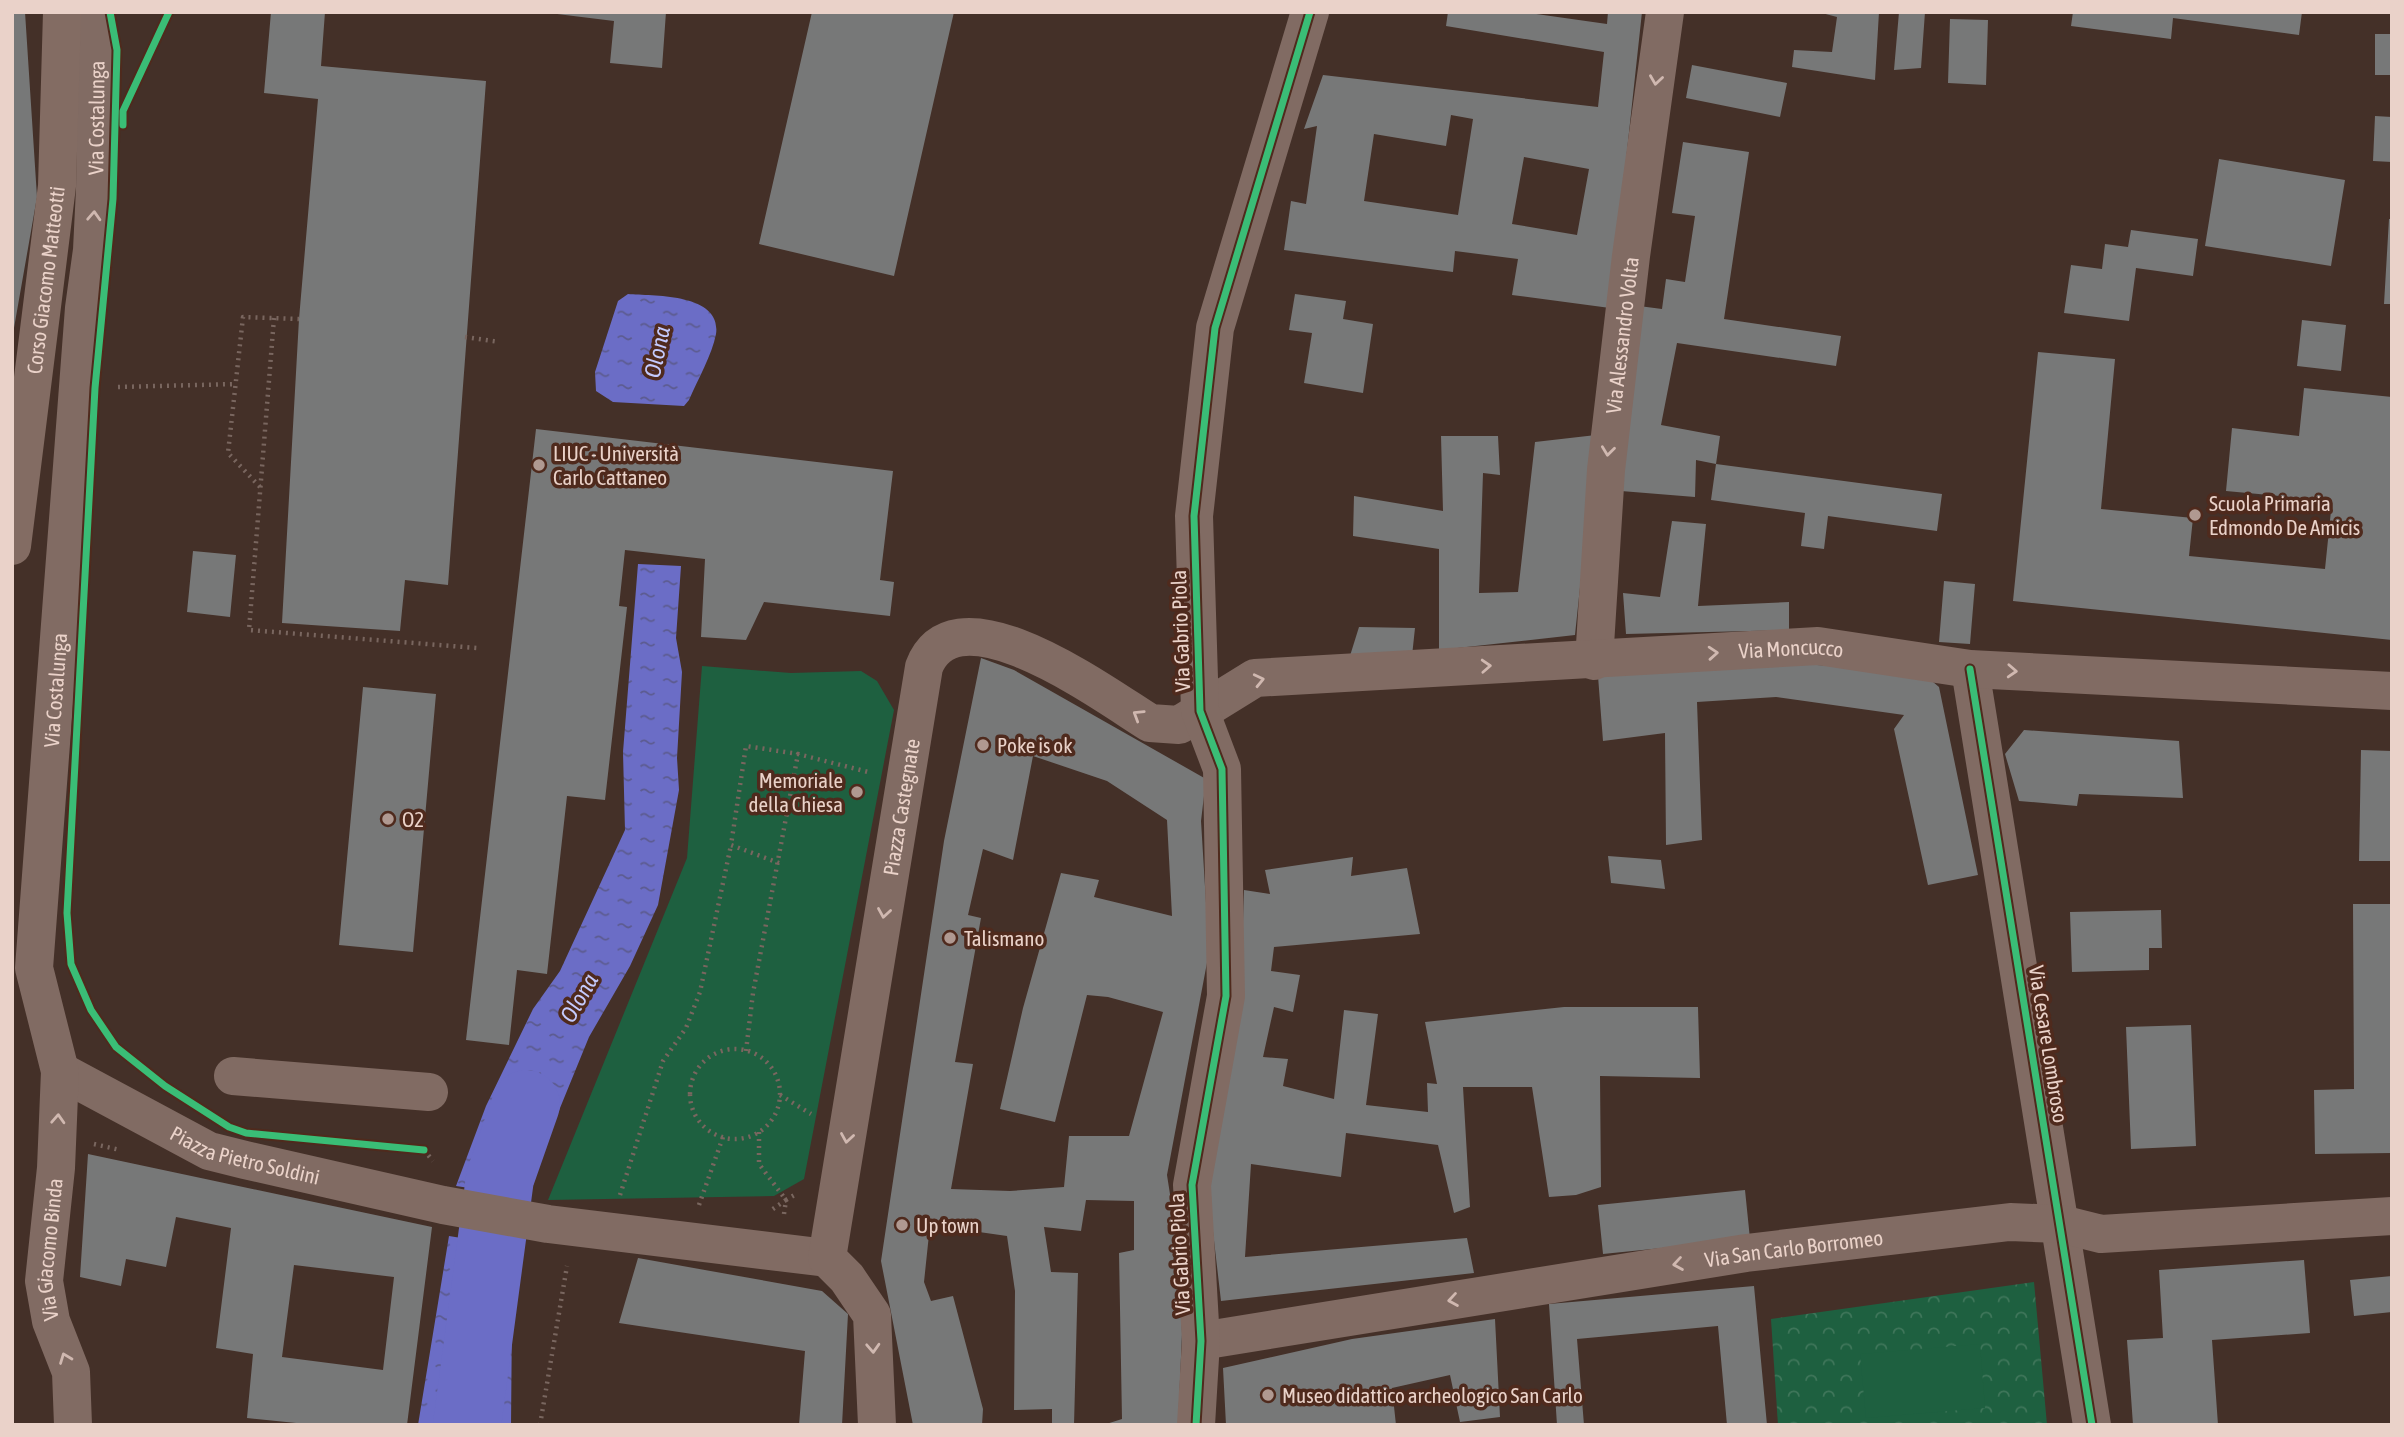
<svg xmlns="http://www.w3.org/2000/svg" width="2404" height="1437" font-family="'Asap Condensed',sans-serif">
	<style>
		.park { fill: url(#park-crowns) }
		.garden { fill: #1e6040 }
		.water { fill: url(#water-ripples) }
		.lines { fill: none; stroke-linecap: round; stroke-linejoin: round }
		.river { stroke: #6b6dc6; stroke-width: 68 }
		.building { fill: #777878; fill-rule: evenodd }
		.path { stroke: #79665f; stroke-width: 4.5; stroke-dasharray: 2 5; stroke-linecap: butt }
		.minor { stroke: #816b63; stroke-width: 38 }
		.major { stroke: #836c63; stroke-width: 38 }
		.cycleway-casing { stroke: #4f2a1d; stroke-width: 11 }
		.cycleway { stroke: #3abd76; stroke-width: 7 }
		.oneway { stroke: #d0b8b0 }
		.poi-dot { fill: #b09991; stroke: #4f2a1d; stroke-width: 2.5 }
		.labels { text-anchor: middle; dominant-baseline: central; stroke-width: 7; stroke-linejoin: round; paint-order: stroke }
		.street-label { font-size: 21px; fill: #ead2c9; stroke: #4f2a1d }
		.poi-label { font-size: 21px; fill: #ead2c9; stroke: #4f2a1d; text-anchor: start }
		.water-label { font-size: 23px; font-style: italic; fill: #c4cafd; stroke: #4f2a1d }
	</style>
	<defs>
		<pattern id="park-crowns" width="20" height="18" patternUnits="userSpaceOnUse" patternTransform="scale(1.75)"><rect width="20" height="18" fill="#1e6040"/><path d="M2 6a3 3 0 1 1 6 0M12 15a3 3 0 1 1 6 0" fill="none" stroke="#3f765a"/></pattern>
		<pattern id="water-ripples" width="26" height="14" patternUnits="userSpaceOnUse" patternTransform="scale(1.75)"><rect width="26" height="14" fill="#6b6dc6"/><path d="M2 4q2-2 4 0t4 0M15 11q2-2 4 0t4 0" fill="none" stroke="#5c5b8f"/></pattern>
	</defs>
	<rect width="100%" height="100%" fill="#443028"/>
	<!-- park -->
	<path class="park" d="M2034,1282L2047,1425H1778L1771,1319Z"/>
	<!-- garden -->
	<path class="garden" d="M702,666L791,673L861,671L877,681L894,710L804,1179L774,1196L548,1200L687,858Z
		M1980,1344L1985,1408L1866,1418L1860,1354Z"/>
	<!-- water -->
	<path class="water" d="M628,294C653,296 722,293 716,334C712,355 698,379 689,400L684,406L613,402L596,391L595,372L618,301Z
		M638,564L681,566L676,638L682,672L677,758L679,790L658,905L630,966L589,1037L540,1157L530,1197L456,1186L486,1106L533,1009L560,971L625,830L623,752Z
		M449,1236L523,1248L512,1315L511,1425H418Z"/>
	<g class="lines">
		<!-- river -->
		<path class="river" d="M467,1425L500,1178L526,1104"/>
	</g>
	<!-- building -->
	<path class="building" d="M12,12H25L37,197L14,328Z
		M271,12H325L321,66L486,81L448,585L405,580L400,631L282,623L299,319L318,99L264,93Z
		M541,12H666L662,68L610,63L614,21Z
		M812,12H954L894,276L759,244Z
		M1448,12H1522L1607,24L1608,12H1642L1610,308L1512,295L1518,259L1455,251L1453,272L1284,250L1291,201L1306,204L1317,126L1304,129L1323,75L1598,107L1604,52L1446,26ZM1451,115L1473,119L1458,215L1364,201L1374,134L1446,146ZM1524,157L1589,169L1577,235L1512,224Z
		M1818,12H1879L1875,80L1792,67L1794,50L1832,52L1837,17Z
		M1899,12H1925L1921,68L1894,70Z
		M2073,12H2302L2299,35L2173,18L2171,39L2071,26Z
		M1950,19L1988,20L1986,85L1948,83Z
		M2375,34H2392V75H2375Z
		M1692,65L1787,83L1780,117L1686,98Z
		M2375,116L2392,117V162L2373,161Z
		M1683,142L1749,152L1724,319L1841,336L1836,366L1677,343L1661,425L1720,436L1716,464L1942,494L1937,531L1828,516L1824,549L1801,546L1805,513L1711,500L1716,464L1696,460L1695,497L1621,491L1639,306L1662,309L1666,279L1685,282L1695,216L1672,213Z
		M2219,159L2345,180L2331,266L2205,246Z
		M2389,219H2392V304H2384Z
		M2131,230L2198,239L2193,276L2136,268L2129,321L2064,313L2071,265L2102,269L2105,244L2128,247Z
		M1295,294L1346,301L1343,319L1373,324L1363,393L1304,383L1312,333L1289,330Z
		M2302,320L2346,325L2341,371L2297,366Z
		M2038,352L2115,359L2101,509L2193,518L2189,556L2325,569L2332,501L2226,491L2232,428L2299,436L2304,388L2392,397V640L2013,601Z
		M536,429L893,471L880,580L894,582L890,616L764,602L746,640L701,637L705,559L625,550L619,606L627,607L605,800L567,796L547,974L517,970L509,1045L466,1040Z
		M1596,435L1575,635L1439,650V549L1353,536L1354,496L1443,511L1441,436H1498L1500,475L1483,473L1479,593L1518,592L1535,442Z
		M1672,521L1706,524L1698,606L1789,602V630L1626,634L1623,593L1660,597Z
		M193,551L236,555L230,617L187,612Z
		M1944,581L1975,584L1970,644L1939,642Z
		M1359,627L1415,628L1412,656L1349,659Z
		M981,658L1014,670L1206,779L1201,821L1209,952L1167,1175L1179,1252L1182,1334L1178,1425H1103L1122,1419L1119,1253L1134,1250V1201L1086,1200L1081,1231L1044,1227L1051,1272L1078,1273L1074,1425H1052V1409L1014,1410L1015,1291L1007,1236L930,1225L924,1282L931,1301L953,1296L983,1409L982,1425H913L881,1261L944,841ZM1033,756L1107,781L1167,820L1172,916L1094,897L1099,880L1061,873L1023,1008L1000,1109L1055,1122L1087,995L1108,997L1163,1012L1129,1136H1069L1064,1187L1010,1191L951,1189L973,1064L955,1062L981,918L968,915L983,849L1013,860Z
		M1783,663L1920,671L1939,687L1978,875L1928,885L1894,729L1904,715L1776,697L1697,702L1702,840L1666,845L1665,733L1603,741L1598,676Z
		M363,687L436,694L413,952L339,945Z
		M2024,730L2179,741L2183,798L2079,794L2077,806L2019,801L2005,754Z
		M2361,750L2392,751V861H2359Z
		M1608,856L1661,860L1665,889L1611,883Z
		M1353,857L1351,876L1407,868L1420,934L1274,947L1271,971L1300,975L1293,1012L1274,1007L1263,1057L1288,1059L1283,1086L1334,1099L1344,1010L1378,1014L1366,1105L1428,1112L1427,1083L1437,1084L1425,1022L1564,1007H1698L1700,1078L1600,1076L1601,1187L1576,1195L1549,1197L1532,1087H1463L1470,1207L1454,1213L1438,1145L1346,1133L1341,1177L1251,1164L1245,1257L1467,1238L1474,1273L1221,1301L1207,1180L1240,1014L1244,890L1270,894L1265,870Z
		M2353,904H2392V1153L2315,1154L2314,1090L2354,1089Z
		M2161,910L2162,948H2149V970L2072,972L2070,912Z
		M2191,1025L2196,1146L2131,1149L2126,1027Z
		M88,1154L432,1227L407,1425H316L247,1418L253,1354L216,1348L231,1228L176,1217L166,1267L126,1259L121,1286L80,1277ZM294,1265L394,1277L383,1370L282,1357Z
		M1745,1190L1750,1239L1603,1254L1598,1205Z
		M638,1258L822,1291L848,1314L842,1425H799L805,1351L619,1323Z
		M2304,1260L2310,1333L2212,1340L2218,1425H2133L2127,1340L2163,1338L2159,1270Z
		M2392,1276V1312L2354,1316L2350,1280Z
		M1754,1286L1767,1425H1727L1718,1326L1577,1339L1584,1425H1557L1549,1304Z
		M1495,1319L1500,1417L1460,1422L1450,1375L1392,1388L1396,1425H1226L1223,1368L1352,1339Z"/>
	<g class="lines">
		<!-- path -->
		<path class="path" d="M274,318L249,630L477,648
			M465,337L499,342
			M118,387L237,384
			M260,487L228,453L243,317L299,319
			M779,863L731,845L746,746L798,754
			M690 1094a45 45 0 1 1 90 0a45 45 0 1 1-90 0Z
			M746,1051L753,993L798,754L868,772
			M780,1095L811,1114
			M759,1132V1164L786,1200L770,1211
			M94,1144L120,1150
			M424,1150L433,1161
			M620,1195L663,1061L686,1028L700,992L731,845
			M699,1205L723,1137
			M784,1214L786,1200L798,1193
			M540,1425L567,1266"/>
		<!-- minor -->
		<g class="minor">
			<path id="s1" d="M1594,661L1606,470L1631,256L1665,12"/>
			<path d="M1970,669L2092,1425"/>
			<path id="s2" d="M60,1071L209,1151L245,1160L443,1205L548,1224L827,1258"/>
			<path d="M233,1076L429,1092"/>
			<path id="s3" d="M1201,1341L1746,1253L2010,1222L2061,1224L2101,1234L2392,1216"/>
			<path id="s4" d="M73,1425L71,1372L51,1321L44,1281L56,1168L60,1071L34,968L84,308L92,250L95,189L97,43L89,12"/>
			<path id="s5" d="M877,1425L872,1315L847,1278L827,1258L924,667C956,584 1106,696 1150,723L1179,725L1255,678L1818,646L1970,669L2392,691"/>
			<path d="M1196,1425L1201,1341L1192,1185L1226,996L1222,769L1200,711L1194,516L1215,328L1310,12"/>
		</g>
		<!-- major -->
		<path class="major" id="s6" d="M12,546L57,186L62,12"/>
		<!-- cycleway casing -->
		<g class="cycleway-casing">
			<path id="cycleway" d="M110,12L117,50L113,199L95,388L67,913L71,964L91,1010L116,1047L165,1086L229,1127L246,1133L424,1150
				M123,125V111L169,12
				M1970,669L2092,1425
				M1196,1425L1201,1341L1192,1185L1226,996L1222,769L1200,711L1194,516L1215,328L1310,12"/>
		</g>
		<!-- cycleway -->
		<use href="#cycleway" class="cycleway"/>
	</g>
	<!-- one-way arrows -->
	<defs><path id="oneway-chevron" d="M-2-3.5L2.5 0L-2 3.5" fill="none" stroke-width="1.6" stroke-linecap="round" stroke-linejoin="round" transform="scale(1.75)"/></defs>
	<g class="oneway">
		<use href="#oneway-chevron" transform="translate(1656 80) rotate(98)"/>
		<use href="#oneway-chevron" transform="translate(94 216) rotate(-87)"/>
		<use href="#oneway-chevron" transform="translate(1608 451) rotate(97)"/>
		<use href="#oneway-chevron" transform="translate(1713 653) rotate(-4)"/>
		<use href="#oneway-chevron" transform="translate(1486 666) rotate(-3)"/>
		<use href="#oneway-chevron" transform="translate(2012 671) rotate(3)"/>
		<use href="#oneway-chevron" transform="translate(1259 680) rotate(-13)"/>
		<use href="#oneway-chevron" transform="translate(1138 715) rotate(-148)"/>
		<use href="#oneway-chevron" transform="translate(884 913) rotate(99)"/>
		<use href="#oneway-chevron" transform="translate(58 1119) rotate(-87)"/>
		<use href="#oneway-chevron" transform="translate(847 1138) rotate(99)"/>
		<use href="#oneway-chevron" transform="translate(1678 1264) rotate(171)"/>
		<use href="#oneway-chevron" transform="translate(1453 1300) rotate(171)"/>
		<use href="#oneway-chevron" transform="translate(873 1348) rotate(87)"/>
		<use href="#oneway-chevron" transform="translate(65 1358) rotate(-111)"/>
	</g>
	<!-- markers -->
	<g class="poi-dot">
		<circle cx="539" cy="465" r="7"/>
		<circle cx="2195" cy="515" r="7"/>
		<circle cx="983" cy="745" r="7"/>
		<circle cx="857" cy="792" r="7"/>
		<circle cx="388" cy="819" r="7"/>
		<circle cx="950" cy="938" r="7"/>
		<circle cx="902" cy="1225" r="7"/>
		<circle cx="1268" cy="1395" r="7"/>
	</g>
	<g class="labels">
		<!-- street labels -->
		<g class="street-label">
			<text stroke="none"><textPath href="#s4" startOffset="1318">Via Costalunga</textPath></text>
			<text stroke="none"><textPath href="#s6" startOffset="268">Corso Giacomo Matteotti</textPath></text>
			<text stroke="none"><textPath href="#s1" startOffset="327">Via Alessandro Volta</textPath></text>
			<text transform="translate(1180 631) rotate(-92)">Via Gabrio Piola</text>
			<text stroke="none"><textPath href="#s5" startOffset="1698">Via Moncucco</textPath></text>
			<text stroke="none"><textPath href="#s4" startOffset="744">Via Costalunga</textPath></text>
			<text stroke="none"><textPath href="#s5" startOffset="640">Piazza Castegnate</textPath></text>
			<text transform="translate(2049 1044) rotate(81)">Via Cesare Lombroso</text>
			<text stroke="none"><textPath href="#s2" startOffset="205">Piazza Pietro Soldini</textPath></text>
			<text stroke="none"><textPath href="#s3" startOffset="600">Via San Carlo Borromeo</textPath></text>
			<text stroke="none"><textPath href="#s4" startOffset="180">Via Giacomo Binda</textPath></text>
			<text transform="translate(1179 1254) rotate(-93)">Via Gabrio Piola</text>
		</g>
		<!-- poi labels -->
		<g class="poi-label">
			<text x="553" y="453">LIUC - Università<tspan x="553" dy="24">Carlo Cattaneo</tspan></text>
			<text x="2209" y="503">Scuola Primaria<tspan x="2209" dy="24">Edmondo De Amicis</tspan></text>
			<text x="997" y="745">Poke is ok</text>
			<text x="843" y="780" text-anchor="end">Memoriale<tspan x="843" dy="24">della Chiesa</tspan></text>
			<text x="402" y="819">O2</text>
			<text x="964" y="938">Talismano</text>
			<text x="916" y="1225">Up town</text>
			<text x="1282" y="1395">Museo didattico archeologico San Carlo</text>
		</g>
		<!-- water labels -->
		<g class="water-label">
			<text transform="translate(657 352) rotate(-78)">Olona</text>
			<text transform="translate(579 998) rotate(-60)">Olona</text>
		</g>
	</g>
	<!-- border -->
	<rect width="2404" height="1437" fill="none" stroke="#ead2c9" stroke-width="28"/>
</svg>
